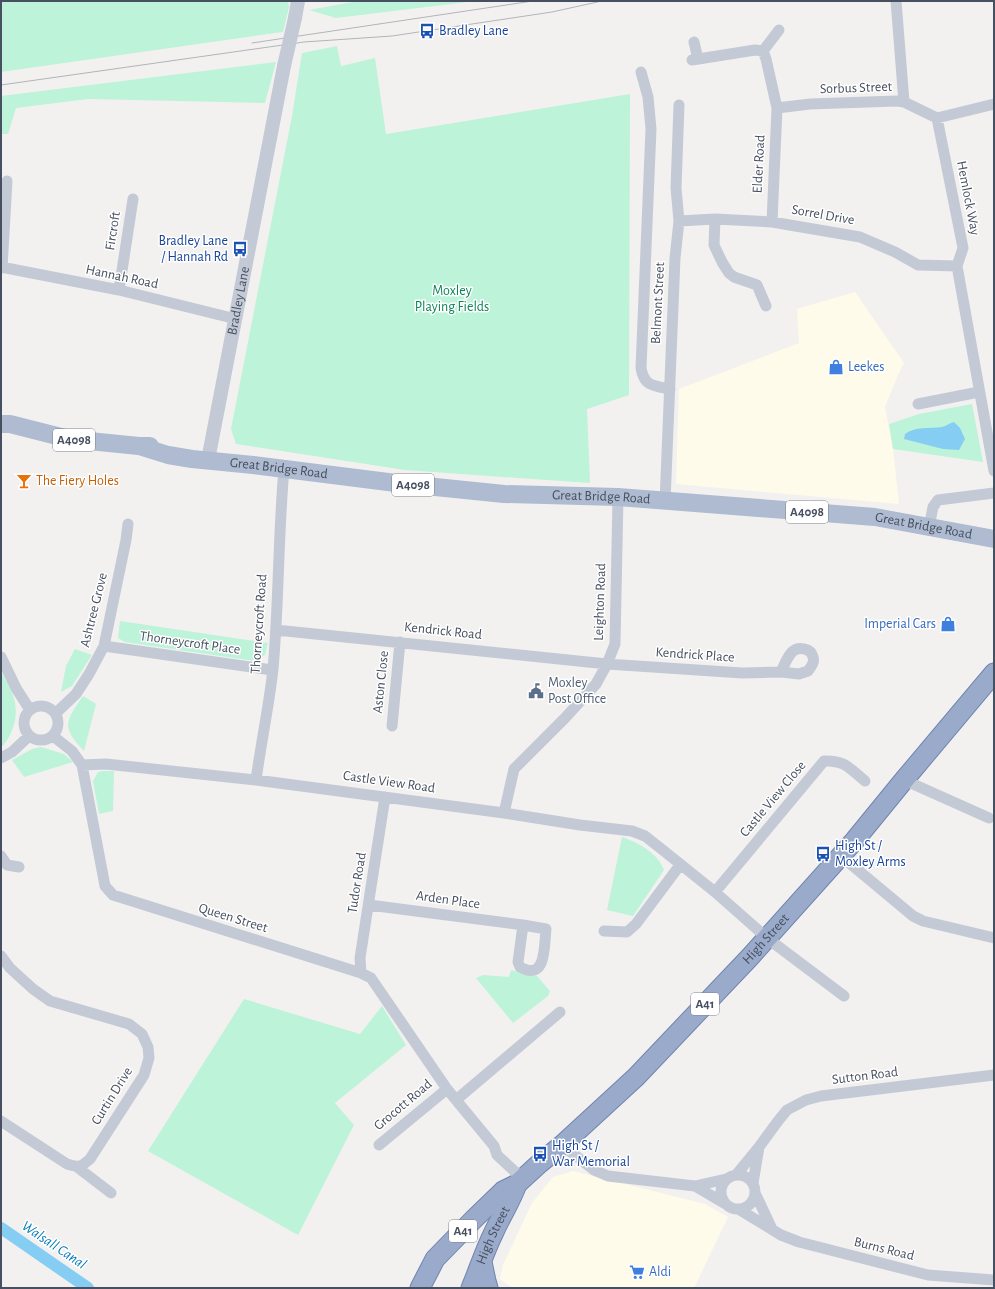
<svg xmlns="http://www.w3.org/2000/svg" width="995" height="1289" font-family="'Alegreya Sans',sans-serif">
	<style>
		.commercial { fill: #fefbea }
		.green { fill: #bcf3d9 }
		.water { fill: #86cdf3 }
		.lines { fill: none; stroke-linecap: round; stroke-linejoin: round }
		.canal { stroke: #86cdf3; stroke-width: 12 }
		.trunk-casing { stroke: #7085af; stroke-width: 21 }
		.minor { stroke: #c3cad6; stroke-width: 11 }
		.tertiary { stroke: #c3cad6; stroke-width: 14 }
		.primary { stroke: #aebbd1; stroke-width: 18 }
		.trunk { stroke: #9aaaca; stroke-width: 19 }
		.tram { stroke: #b2b4bb; stroke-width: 1 }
		.tertiary-bridge { stroke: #c3cad6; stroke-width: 14 }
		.labels { text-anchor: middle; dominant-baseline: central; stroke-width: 3; stroke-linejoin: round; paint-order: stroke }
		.shield { fill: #fff; stroke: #7e8490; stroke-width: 1 }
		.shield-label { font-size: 13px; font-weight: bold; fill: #475060 }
		.transit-label { font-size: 14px; fill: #164399; stroke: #fff; text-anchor: start }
		.street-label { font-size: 14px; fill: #475060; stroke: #fff }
		.park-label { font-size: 14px; fill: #10835a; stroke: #fff }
		.shop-label { font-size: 14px; fill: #366cbe; stroke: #fff; text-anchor: start }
		.food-label { font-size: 14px; fill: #c56008; stroke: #fff; text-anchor: start }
		.service-label { font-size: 14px; fill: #4e5e75; stroke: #fff; text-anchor: start }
		.water-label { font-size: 15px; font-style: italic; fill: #0178b9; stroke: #fff }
	</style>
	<rect width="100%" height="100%" fill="#f3f1f0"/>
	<!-- commercial -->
	<path class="commercial" d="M855,292L904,363L898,375L885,407L893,449L899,504L676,484L679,389L799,343L797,309Z
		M573,1171L705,1204L728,1217L694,1288H513L500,1279L503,1265L532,1203L553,1177Z"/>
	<!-- green -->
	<path class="green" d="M1,1H288L289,7L283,32L1,72Z
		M358,1H476L336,18L309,10Z
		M337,46L341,66L375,58L386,134L630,94L629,395L587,409L590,483L405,470L236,444L231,429L292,116L302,53Z
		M276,62L265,103L88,99L16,108L8,134H1V96Z
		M972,404L983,462L893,449L889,424L919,414Z
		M120,621L268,643L265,655L255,661L125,642L118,638Z
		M75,649L92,655L72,686L61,692L66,666Z
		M1,671C5,680 14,693 15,703C18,719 12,736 1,748Z
		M83,696L96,704L84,751C61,727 65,722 83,696Z
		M41,747L64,754L73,762L24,777L12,760L32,749Z
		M103,771H114L113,811L99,814L93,781L98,772Z
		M622,837C639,843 658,853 664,870L633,916L607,910Z
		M511,970L537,976L550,991L548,996L513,1023L476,978L483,975L509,977Z
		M244,999L360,1034L382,1006L406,1045L335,1103L354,1125L298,1235L148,1151Z"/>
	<!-- water -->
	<path class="water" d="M954,422L960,428L965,439L959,450L943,449L904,439L905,434C916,426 929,429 942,427C946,426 950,423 954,422Z"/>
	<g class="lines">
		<!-- canal -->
		<path class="canal" d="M1,1228L88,1288"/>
		<!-- trunk casing -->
		<g class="trunk-casing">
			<g id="trunk">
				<path d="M482,1262L486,1281L488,1288"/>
				<path id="s3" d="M420,1288L435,1259L474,1219L503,1191L517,1184L540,1163L562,1145L636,1077L750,957L855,840L904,780L994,673"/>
				<path id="s4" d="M471,1288C479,1269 485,1250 494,1232C501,1216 511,1201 517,1184"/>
			</g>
		</g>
		<!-- minor -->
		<path class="minor" d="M896,1L904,102
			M694,42L698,59
			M763,51L779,30
			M692,60L755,50L763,51L766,59L777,108L810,104L897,101L904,102L937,118L994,104
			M641,72L648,97L651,129L641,368C644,386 653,386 670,389
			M937,118L963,248L957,266L994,471
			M715,219L714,245L722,262L729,273L734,277L757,285L766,306
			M679,221L715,219L772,222L860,237L895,252L918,265L957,266
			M772,222L777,108
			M1,267L119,290L236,319
			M2,268L7,181
			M119,290L133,199
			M918,404L979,392
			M665,502L675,258L679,221L676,188L679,105
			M929,527L933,507L938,500L994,493
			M276,630L607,664L742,673L781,672L799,674L808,671C811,667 815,662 813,657C811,648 798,646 792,652C787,657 784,666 781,672
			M104,646L272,670
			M1,657L16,688L30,710
			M24 723a17 17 0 1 1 34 0a17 17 0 1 1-34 0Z
			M56,713L76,694L89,674L104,646L126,540L128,524
			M392,726L400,642
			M53,736L72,751L82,765L105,886L113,895L361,973L371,978L447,1089L494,1146L497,1155L523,1179
			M1,758L12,752L29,736
			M82,765L106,764L256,780L504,813L580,825L632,831L645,836L664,851L715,892L767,938L844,996
			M256,780C261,743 269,706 273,669C279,603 278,536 284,469
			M904,780L989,818
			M504,813L514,769L565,718L596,684L607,664L615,644L618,497
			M1,856L7,865L19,867
			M841,856L913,916L923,921L994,938
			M715,892L824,761C845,760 849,768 865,781
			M369,905L523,925L546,929C544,945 547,982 520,967L518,962L523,925
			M604,931L627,932L636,924L680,865
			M1,956L10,968L33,989L50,1001L129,1024L142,1034L148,1047L149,1058L144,1075L90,1159C81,1167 79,1168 67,1164L1,1121
			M361,973L360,958L385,797
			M456,1100L560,1012
			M379,1145L447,1089
			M562,1145L594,1170L608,1176L695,1186L726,1179
			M77,1167L111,1193
			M721 1192a17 17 0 1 1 34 0a17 17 0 1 1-34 0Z
			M736,1175L759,1147L778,1121L787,1110L806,1100L821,1096L994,1075
			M753,1183L759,1147
			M695,1186L724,1203
			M756,1195L772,1229
			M740,1210L781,1235L799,1242L928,1275L994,1280"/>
		<!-- tertiary -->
		<g class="tertiary">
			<path d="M295,18L298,1"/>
			<path id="s1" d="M208,460L284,66"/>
		</g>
		<!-- primary -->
		<g class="primary">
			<path d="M1,424H10L69,439L139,446H150"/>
			<path id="s2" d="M139,446L168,455L192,459L253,465L396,483L504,494L618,497L875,517L994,539"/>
		</g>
		<!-- trunk -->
		<use href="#trunk" class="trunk"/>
		<!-- tram -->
		<path class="tram" d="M252,43L533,1
			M1,85L304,42L392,36L552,12L602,1"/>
		<!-- tertiary-bridge -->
		<path class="tertiary-bridge" d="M284,66L295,18"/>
	</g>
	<!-- icons -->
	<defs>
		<g id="bus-bare" transform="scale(1.2)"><path d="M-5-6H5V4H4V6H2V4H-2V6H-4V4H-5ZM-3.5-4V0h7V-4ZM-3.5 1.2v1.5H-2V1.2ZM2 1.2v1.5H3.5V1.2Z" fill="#1a4fb4" stroke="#fff" stroke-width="2.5" paint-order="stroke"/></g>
		<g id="shop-bare" transform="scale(1.2)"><path d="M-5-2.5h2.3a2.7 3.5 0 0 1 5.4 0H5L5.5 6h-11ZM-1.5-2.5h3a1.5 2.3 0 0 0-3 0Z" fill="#3f7fe0" stroke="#fff" stroke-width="2.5" paint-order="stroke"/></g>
		<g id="bar-bare" transform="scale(1.2)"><path d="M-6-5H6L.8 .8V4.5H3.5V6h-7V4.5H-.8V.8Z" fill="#e8710a" stroke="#fff" stroke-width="2.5" paint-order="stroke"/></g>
		<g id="civic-bare" transform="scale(1.2)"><path d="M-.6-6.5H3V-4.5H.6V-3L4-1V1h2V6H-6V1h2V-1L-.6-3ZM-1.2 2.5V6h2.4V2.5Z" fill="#5c6f8a" stroke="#fff" stroke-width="2.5" paint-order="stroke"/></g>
		<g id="supermarket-bare" transform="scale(1.2)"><path d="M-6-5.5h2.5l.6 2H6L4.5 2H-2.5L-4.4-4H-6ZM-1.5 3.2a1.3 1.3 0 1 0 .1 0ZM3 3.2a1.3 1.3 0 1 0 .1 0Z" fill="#3f7fe0" stroke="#fff" stroke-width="2.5" paint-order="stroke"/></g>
	</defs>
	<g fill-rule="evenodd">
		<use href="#bus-bare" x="427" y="31"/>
		<use href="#bus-bare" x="240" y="249"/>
		<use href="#shop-bare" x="836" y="367"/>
		<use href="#bar-bare" x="24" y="481"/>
		<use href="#shop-bare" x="948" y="624"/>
		<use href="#civic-bare" x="536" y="691"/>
		<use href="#bus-bare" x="823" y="854"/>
		<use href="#bus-bare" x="540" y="1154"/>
		<use href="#supermarket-bare" x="637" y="1272"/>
	</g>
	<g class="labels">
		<!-- shield labels -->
		<g class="shield">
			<rect x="53" y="429" width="42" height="22" rx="3"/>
			<rect x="392" y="474" width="42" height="22" rx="3"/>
			<rect x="786" y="501" width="42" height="22" rx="3"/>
			<rect x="691" y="993" width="28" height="22" rx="3"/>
			<rect x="449" y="1220" width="28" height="22" rx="3"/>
		</g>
		<g class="shield-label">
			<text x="74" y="440">A4098</text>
			<text x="413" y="485">A4098</text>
			<text x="807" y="512">A4098</text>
			<text x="705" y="1004">A41</text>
			<text x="463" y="1231">A41</text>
		</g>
		<!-- transit labels -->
		<g class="transit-label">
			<text x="439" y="31">Bradley Lane</text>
			<text x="228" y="241" text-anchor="end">Bradley Lane<tspan x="228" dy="16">/ Hannah Rd</tspan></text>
			<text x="835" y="846">High St /<tspan x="835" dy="16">Moxley Arms</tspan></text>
			<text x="552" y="1146">High St /<tspan x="552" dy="16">War Memorial</tspan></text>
		</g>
		<!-- street labels -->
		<g class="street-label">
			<text transform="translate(856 88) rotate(-2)">Sorbus Street</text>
			<text transform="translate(759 164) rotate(-87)">Elder Road</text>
			<text transform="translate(968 198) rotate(79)">Hemlock Way</text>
			<text transform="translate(823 215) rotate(10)">Sorrel Drive</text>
			<text transform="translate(113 231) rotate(-81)">Fircroft</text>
			<text transform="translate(122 277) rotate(12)">Hannah Road</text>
			<text stroke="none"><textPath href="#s1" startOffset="162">Bradley Lane</textPath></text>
			<text transform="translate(658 303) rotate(-87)">Belmont Street</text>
			<text stroke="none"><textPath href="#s2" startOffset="142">Great Bridge Road</textPath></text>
			<text stroke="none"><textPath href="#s2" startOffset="466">Great Bridge Road</textPath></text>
			<text stroke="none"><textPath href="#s2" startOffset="790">Great Bridge Road</textPath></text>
			<text transform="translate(600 602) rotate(-88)">Leighton Road</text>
			<text transform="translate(94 610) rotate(-76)">Ashtree Grove</text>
			<text transform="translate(259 624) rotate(-86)">Thorneycroft Road</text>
			<text transform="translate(443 631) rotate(6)">Kendrick Road</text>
			<text transform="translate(190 643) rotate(8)">Thorneycroft Place</text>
			<text transform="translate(695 655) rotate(4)">Kendrick Place</text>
			<text transform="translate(381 682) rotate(-84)">Aston Close</text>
			<text transform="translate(389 782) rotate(8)">Castle View Road</text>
			<text transform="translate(773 799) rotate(-50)">Castle View Close</text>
			<text transform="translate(357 883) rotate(-81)">Tudor Road</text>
			<text transform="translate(448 900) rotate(8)">Arden Place</text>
			<text transform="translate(233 918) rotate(17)">Queen Street</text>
			<text stroke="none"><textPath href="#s3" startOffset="494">High Street</textPath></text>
			<text transform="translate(865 1076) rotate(-7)">Sutton Road</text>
			<text transform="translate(112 1096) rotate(-58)">Curtin Drive</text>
			<text transform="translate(403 1105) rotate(-40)">Grocott Road</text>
			<text stroke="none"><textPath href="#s4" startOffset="57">High Street</textPath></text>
			<text transform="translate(884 1249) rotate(14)">Burns Road</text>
		</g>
		<!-- park labels -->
		<g class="park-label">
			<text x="452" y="291">Moxley<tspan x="452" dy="16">Playing Fields</tspan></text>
		</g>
		<!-- shop labels -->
		<g class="shop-label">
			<text x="848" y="367">Leekes</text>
			<text x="936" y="624" text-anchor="end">Imperial Cars</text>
			<text x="649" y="1272">Aldi</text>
		</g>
		<!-- food labels -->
		<g class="food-label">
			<text x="36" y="481">The Fiery Holes</text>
		</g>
		<!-- service labels -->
		<g class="service-label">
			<text x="548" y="683">Moxley<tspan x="548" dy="16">Post Office</tspan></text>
		</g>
		<!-- water labels -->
		<g class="water-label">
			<text transform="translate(54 1245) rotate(34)">Walsall Canal</text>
		</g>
	</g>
	<!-- border -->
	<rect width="995" height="1289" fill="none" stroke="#475060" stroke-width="4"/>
</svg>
